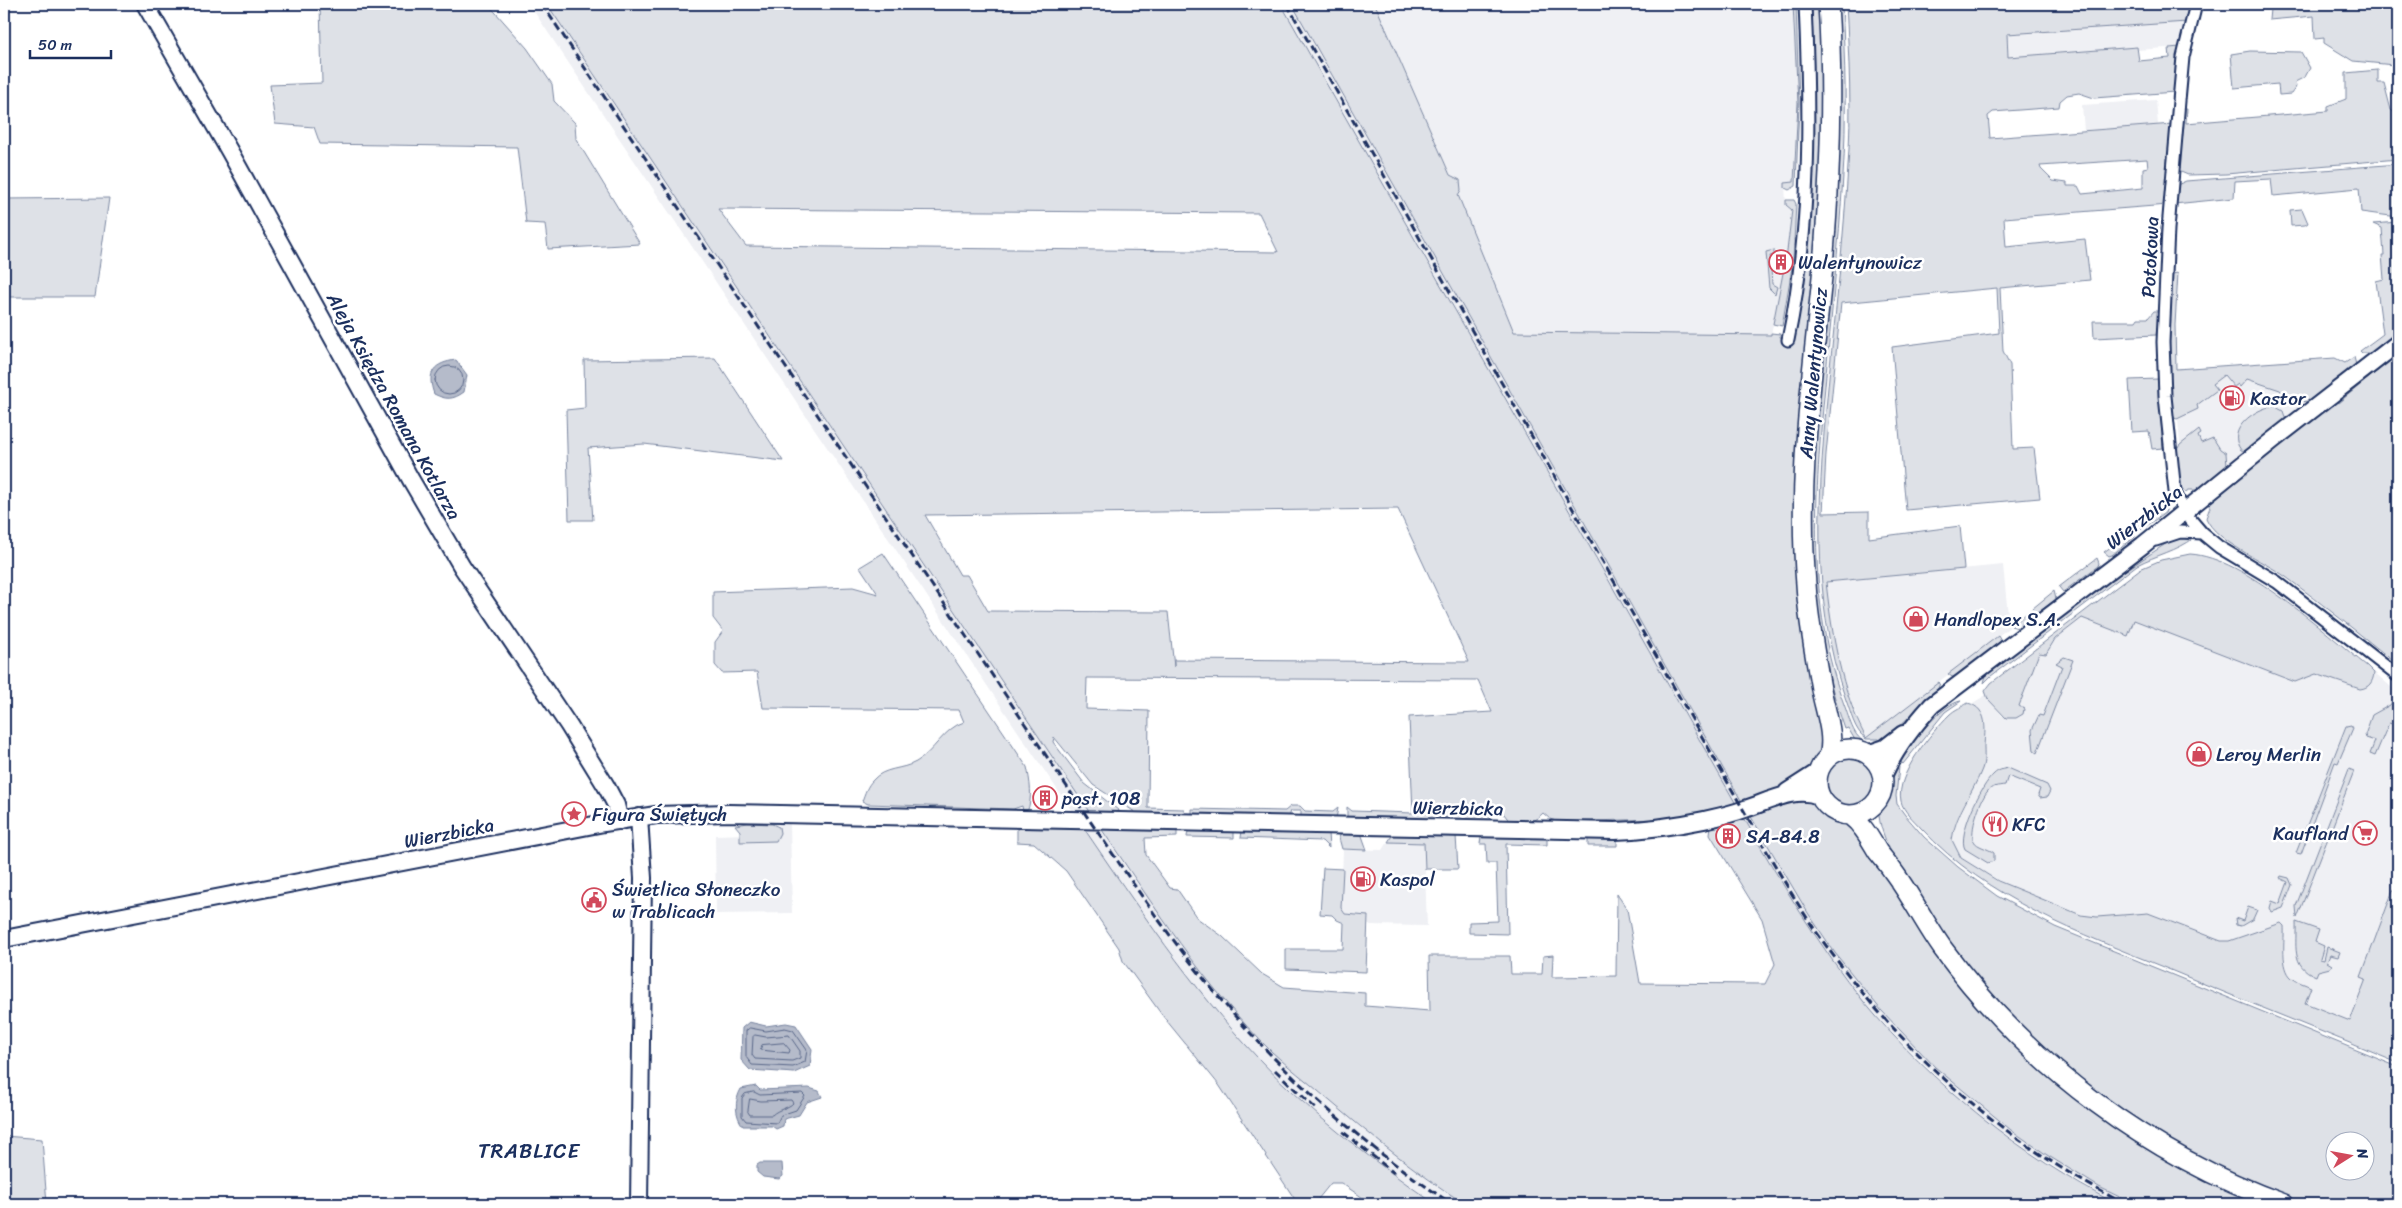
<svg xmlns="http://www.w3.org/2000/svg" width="2402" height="1208" font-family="Sriracha,sans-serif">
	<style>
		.built { fill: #eff0f4 }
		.green { fill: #dee1e7; stroke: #7c88a2; fill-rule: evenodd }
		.water { fill: #b5bbca; stroke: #77839f }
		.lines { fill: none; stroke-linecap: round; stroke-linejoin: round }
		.shore { stroke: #596789; stroke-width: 1 }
		.street-casing { stroke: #1b2f5e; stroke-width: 15 }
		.secondary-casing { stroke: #1b2f5e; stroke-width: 20 }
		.primary-casing { stroke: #1b2f5e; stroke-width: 22 }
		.street { stroke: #fff; stroke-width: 11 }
		.secondary { stroke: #fff; stroke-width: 16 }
		.primary { stroke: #fff; stroke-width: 19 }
		.rail { stroke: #1b2f5e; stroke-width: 3; stroke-dasharray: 8 4; stroke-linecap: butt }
		.labels { text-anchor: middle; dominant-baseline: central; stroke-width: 5; stroke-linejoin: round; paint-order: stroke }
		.street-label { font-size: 19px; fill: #1b2f5e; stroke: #fff }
		.poi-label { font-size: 19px; fill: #1b2f5e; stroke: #fff; text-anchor: start }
		.quarter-label { font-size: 21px; letter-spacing: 1px; fill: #1b2f5e; stroke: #fff }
	</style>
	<rect width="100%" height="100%" fill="#fff"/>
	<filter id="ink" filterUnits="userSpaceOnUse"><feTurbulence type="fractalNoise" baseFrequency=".02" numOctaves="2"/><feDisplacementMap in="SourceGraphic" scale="10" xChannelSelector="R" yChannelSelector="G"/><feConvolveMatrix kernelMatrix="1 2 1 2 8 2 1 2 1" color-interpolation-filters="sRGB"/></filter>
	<g filter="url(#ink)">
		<!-- built -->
		<path class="built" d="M529,4H547L1137,883L1210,981L1272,1051L1355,1122L1434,1184L1465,1204H1435L1381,1166L1313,1111L1258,1059L1203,995L1140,911L1027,745Z
			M1281,4H1292L1742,802L1736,804Z
			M1375,4H1793L1798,103L1794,183H1785L1786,205L1792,209L1787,255L1771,335L1514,332L1458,194L1457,180L1450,175Z
			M2185,22L2180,47L2137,50V47L2008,57L2007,34Z
			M2156,100L2158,125L2084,131L2082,105Z
			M2335,358L2344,370L2197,490H2189L2185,492L2173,370Z
			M2216,559L2268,588L2367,666L2398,693V918L2389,919L2392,1058L2287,1014L2284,926L2232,948L2089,917L2008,886L1961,858L1955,849L1952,840L1954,830L1984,760L1986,724L1978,708L1971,704L1986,695L2002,716L2019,717L2023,714L2018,706L2039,653L2046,654L2055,639L2082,618Z
			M2003,565L2009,625L2011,626L1866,738L1843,681L1831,629L1826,582Z
			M1750,815L1808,913L1835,953L1881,1010L1935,1067L1985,1109L2047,1155L2099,1187L2134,1204H2117L2038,1157L1992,1125L1959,1098L1897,1038L1864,1002L1832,959L1799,911L1744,818Z
			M779,823H790L792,913L716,914L715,835L778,833Z
			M1388,842L1424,843L1427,926L1368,925V916L1345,914L1341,908L1343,849L1383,850Z"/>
		<!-- green -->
		<path class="green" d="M320,4H488L527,48L552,84L554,101L575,123L576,139L640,244L548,249L545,224L526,223L517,147L320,144L314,127L275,124L270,85L322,83Z
			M547,4H1281L1736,804L1699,813L1658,819L1559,822L1550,819L1543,813C1532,824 1526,822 1510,822L1504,814H1494L1488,821H1446L1443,814H1437L1434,820L1347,819V807L1352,811L1413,813L1409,717L1492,712L1478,680L1087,678L1086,709L1149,711L1148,808L1184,809V816L1138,814L1093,785L1054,737L1053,742L1084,783L1123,814L1092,816ZM718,209L1259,213L1278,252L746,246ZM1398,509L1469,662L1174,660V667L1168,612L988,611L967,575H960L925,515Z
			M1292,4H1375L1450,175L1460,180L1461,190L1458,195L1514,332L1771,335V333L1780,334V337L1792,341L1803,288L1808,243L1810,4H1822L1823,181L1803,393L1823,748L1810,768L1785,786L1742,802Z
			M1793,4H1796L1799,103L1796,186L1789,190L1785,188V183L1794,182L1798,103Z
			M1835,4H1842C1845,61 1847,118 1843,176C1839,246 1831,316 1825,386C1815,492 1806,604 1845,707C1851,723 1855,746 1876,743L1870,745L1855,740L1848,728L1845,729C1798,600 1811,462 1818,328C1824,220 1830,112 1835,4Z
			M1846,4H2191L2187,22L2007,34L2008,57L2137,47L2139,61L2170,58L2169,48L2180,47L2175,92L2094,98L2079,93L2067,95L2060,101L2059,107L1993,112L1988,116L1990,138L2173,124L2167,205L2004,218L2006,247L2085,239L2090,280L2000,288L2003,351L2010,365L2013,449L2034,448L2040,498L1906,510L1892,347L1999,333L1997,288L1841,303L1826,454L1823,513L1869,512V538L1960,526L1964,569L1826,582C1832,635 1841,690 1866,738L1939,682L1940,683L1937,691L1882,742L1879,739H1866C1854,730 1851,713 1846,700C1809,598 1819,483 1829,377C1836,307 1844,237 1848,166C1852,112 1849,58 1846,4ZM2147,159L2148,167L2143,168V188L2082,194L2078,186H2067V183L2053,181L2041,169L2040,166Z
			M2267,4H2398V68L2394,65L2353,61L2324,43V38L2315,39L2314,16L2269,20L2270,9Z
			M2250,51L2301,52L2310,68L2305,77L2295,82L2296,87L2291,94L2279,95L2278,84L2234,88L2231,54Z
			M2378,70V83H2384L2391,110L2398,115V159L2226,174L2188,175L2176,170L2181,110L2187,109L2186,123L2328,111V106L2346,99V73Z
			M2398,164V217L2361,212L2359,188L2273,196L2271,179L2235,181L2234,198L2174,204L2175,186L2186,181Z
			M109,198L95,297H4V199Z
			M1786,200H1794L1796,204L1793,260L1786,259L1792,210L1786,205Z
			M2302,209L2308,223L2305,225L2291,226L2290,210Z
			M2398,222V331L2371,353H2362L2360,351L2383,334L2376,281L2384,279L2382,255H2384L2382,228L2373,224Z
			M1774,250V255L1770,256L1772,284L1777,287L1775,294L1769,288L1766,252Z
			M1784,268H1792L1782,326L1773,324Z
			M2178,273L2175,325L2176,369L2335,358L2345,363L2354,357L2356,365L2309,402L2289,400L2280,390L2247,379L2240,387L2238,384L2234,387L2224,375L2212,384L2217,390L2197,405L2198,409L2177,419L2172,417L2169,362L2172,274Z
			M2154,311H2159L2156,335L2094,338L2093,321H2136L2138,318H2148Z
			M2398,354V665C2361,635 2324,605 2286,577C2264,561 2216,542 2206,518L2210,507L2208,504L2336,400L2338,403Z
			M715,358L783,461L644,444L588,448L593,520H569L566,410L585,408L584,360Z
			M2158,379L2163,448L2152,449L2149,431L2132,432L2129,380Z
			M2274,406L2283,411L2286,420L2247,451L2241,450C2225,429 2256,408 2274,406Z
			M2199,430L2201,434L2198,436L2201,443L2213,438L2220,449L2226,453L2227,467L2197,490H2189L2185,492L2181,487L2174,454L2180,445Z
			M2163,508H2167L2165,513L2142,529L2140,525Z
			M2132,531L2135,537L2112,555L2109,556L2104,552Z
			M2176,537L2194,538C2177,551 2156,555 2137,565L1991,676L1984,683L1987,671L2048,622Z
			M883,553L1027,767C1030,781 1033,798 1027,812H1023L1022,806L1013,809L868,804L862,801C865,793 867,786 873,780C884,767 902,770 916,762C934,752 944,728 964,722L959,710L763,708L757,672L722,673L715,665V642L723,631L713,618V592L853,587L878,594L860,567Z
			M2190,554C2244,557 2324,632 2367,666L2374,673C2373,682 2369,688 2360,689L2316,674L2295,682L2134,620L2128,636L2082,618L2055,639L2046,654L2039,653L2019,706L2024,709L2023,714L2016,718H2006L1988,699L1985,691L1991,683L2140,569L2161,560Z
			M2097,558L2099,563L2098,566L2063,592L2059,587Z
			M2054,591L2056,599L2018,628L2011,626Z
			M1998,636L2001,641L1956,676L1952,677L1948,674Z
			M2064,657L2073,660L2037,753L2034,751L2032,730L2039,715L2043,716L2062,666L2056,663Z
			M2398,694V726L2389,723L2375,756L2370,754L2375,741L2366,738L2365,735L2372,715L2390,705Z
			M1961,701L1945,712L1903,764L1898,759C1910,744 1943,703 1961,701Z
			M1968,703C1989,709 1985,730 1984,746C1984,754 1985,761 1982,769C1973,793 1955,814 1952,840L1961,858L1998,881L2081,915L2097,917L2148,913L2221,941H2229L2281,923L2284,926C2285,940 2280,968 2292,978C2297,982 2305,984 2311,987L2305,1003L2350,1021L2366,979L2361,977L2393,890L2398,891L2394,900L2398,901V926L2396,930L2398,1063C2322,1031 2244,1001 2168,969C2079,933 1988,900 1921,828C1914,820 1903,811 1901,801C1895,775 1932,732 1949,715C1955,709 1962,707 1968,703Z
			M2351,725L2353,728L2338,763L2335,762L2301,854L2296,853L2346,726Z
			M1824 783a27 27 0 1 1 54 0a27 27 0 1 1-54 0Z
			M1895,762L1899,767L1896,796L1897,804L1905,815L1924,837L1958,867L1997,896L2055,927L2398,1067V1204C2377,1204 2355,1204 2334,1204C2324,1204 2313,1206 2304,1203C2151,1154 2018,1048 1930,915C1913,890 1881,844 1879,815C1879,808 1884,805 1886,798C1890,786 1889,774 1895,762ZM2334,1140H2364V1170H2334Z
			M2008,768L2047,785L2050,791L2047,797L2040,798L2038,795L2040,789L2008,776L2005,785C1998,786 1991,786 1987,792C1980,800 1969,832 1974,841C1977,847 1988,848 1994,853V861L1988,863L1965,849C1957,835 1981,785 1994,774C1998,770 2003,769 2008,768Z
			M2349,769L2354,771L2297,918L2296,906Z
			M1798,797L1815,801L1833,818L1851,823L2007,1036L2265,1204H2134L2099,1187L2047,1155L2011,1130L1935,1067L1881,1010L1835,953L1808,913L1750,815Z
			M1291,806H1300L1305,811L1333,812L1338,808L1336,819L1301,817V811H1291L1289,817L1192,816V809L1285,811Z
			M1744,818C1780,881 1818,945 1864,1002C1932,1084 2021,1156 2117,1204H1465C1415,1172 1369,1134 1324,1096C1307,1081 1288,1067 1272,1052C1204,986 1153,904 1100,827L1173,829L1177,831V837L1145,838L1146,855L1170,888L1177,889L1197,918L1222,936L1262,974L1284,987L1365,993V1006L1430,1011L1429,956H1510L1511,974H1542L1543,956L1553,955L1552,977L1616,976L1617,894L1627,909L1640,983L1765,984L1775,964L1762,919L1710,834L1711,826Z
			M748,823L772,824L779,827L780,833L776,841L740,842V831L735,825Z
			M1017,826L1083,827C1137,906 1191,987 1257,1057C1309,1113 1372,1160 1435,1204H1372L1341,1183H1331L1314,1204H1298L1219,1085L1162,1015L1123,961L1119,948L1066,871L1034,843L1017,842Z
			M1188,830L1234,832V838L1187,837Z
			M1242,831L1328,833L1329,848L1322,841L1241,838Z
			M1341,833H1361L1367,850L1342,849L1339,838Z
			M1393,834L1456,836L1458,869H1425L1424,843L1388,842Z
			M1481,837L1547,838V845L1506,844L1508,934L1469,933V922L1498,921L1496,863H1487L1486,844H1480Z
			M1588,839L1617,840V846H1588Z
			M1323,868L1343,869L1341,908L1345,914L1368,916L1366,972L1286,969V949H1343L1344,923L1337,920L1332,915L1320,914Z
			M2281,876L2289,878L2292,885L2283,908L2272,912L2270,908L2272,901L2280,904L2288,882L2280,878Z
			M2248,907L2257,910L2253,919L2241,926L2236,925L2235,918L2243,921Z
			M2296,922L2319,930L2315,942L2324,946L2320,959L2324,960L2327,947L2340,952L2338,957L2330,955L2327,962L2332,965L2330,968L2318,971L2316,976C2290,966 2297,945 2296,922Z
			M4,1136L42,1139L47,1204H4Z"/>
		<!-- water -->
		<path class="water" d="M456,360L467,375L464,392C453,400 446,400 434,394C426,372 434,363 456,360Z
			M749,1022L766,1026L786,1023L796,1025L812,1049L810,1066L794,1073L750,1070L741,1060L742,1028Z
			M756,1086L760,1090L809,1088L819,1091L822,1097L807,1102L799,1115L784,1119L783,1126L776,1129L772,1126H743C735,1116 734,1101 741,1089Z
			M760,1163H782L783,1176L779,1179L763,1177L757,1172V1165Z"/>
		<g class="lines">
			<!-- shore -->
			<path class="shore" d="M435 380a14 14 0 1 1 28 0a14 14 0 1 1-28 0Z
				M750,1028L766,1031L785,1028L793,1030L807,1050L805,1062L793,1067L752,1065L746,1057V1031Z
				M755,1035L766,1037L789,1035L800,1051V1058L792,1061L755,1059L752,1055L753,1037Z
				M784,1043L790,1050L789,1053L760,1050L762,1045Z
				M754,1092L760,1095L802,1093L805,1096L796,1110L781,1115L777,1123L746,1121L742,1116V1098L745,1094Z
				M750,1099L761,1101L791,1100L793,1103C789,1108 778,1109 772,1115H750L748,1112Z"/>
			<!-- street casing -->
			<g class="street-casing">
				<path id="street" d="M2196,4L2183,57L2179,101L2168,229L2163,342L2165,396L2175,492L2184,512L2202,533L2219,547L2277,582L2398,676
					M1788,340C1811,230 1810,115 1805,4
					M2156,540L2180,532L2202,533"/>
			</g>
			<!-- secondary casing -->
			<g class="secondary-casing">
				<path id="secondary" d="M145,4L230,152L411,480L462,567L569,726L606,786L616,805L620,821
					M1867,754L1885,748L1903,734
					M1883,776C1894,751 1913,726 1932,705L2143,545L2273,440L2398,343
					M1787,792L1818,772
					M4,939L604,823L656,815L728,813L1615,831C1645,830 1675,826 1704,820C1718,817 1732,814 1745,809C1768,802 1795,786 1819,796
					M639,1204L643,878L639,817"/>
			</g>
			<!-- primary casing -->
			<g class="primary-casing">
				<path id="primary" d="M1828,4C1834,95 1830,186 1822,277C1812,379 1797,481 1806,584C1808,619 1815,655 1821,689C1825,711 1835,735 1829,756
					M1817 782a33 33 0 1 1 66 0a33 33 0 1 1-66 0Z
					M1851,816C1863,825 1870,839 1878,852C1883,858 1888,864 1892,870C1911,895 1925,924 1943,949C2029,1066 2149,1155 2284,1204"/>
			</g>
			<!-- street -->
			<use href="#street" class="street"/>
			<!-- secondary -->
			<use href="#secondary" class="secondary"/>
			<!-- primary -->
			<use href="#primary" class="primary"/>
			<!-- rail -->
			<path class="rail" d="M542,4L1090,821C1125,871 1158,922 1196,969C1268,1061 1354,1140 1452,1204
				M1287,4L1748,818C1777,869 1806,922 1843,968C1918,1067 2015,1148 2125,1204
				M1275,1070L1318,1111
				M1343,1132L1394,1173"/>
		</g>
	</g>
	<!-- icons -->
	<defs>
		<g id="building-ring" transform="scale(1.25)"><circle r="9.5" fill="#fff" stroke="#d1495b" stroke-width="1.5"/><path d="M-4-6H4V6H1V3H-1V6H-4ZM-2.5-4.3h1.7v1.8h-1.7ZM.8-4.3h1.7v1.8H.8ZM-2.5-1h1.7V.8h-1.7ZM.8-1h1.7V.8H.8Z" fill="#d1495b"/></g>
		<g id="fuel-ring" transform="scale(1.25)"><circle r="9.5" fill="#fff" stroke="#d1495b" stroke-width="1.5"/><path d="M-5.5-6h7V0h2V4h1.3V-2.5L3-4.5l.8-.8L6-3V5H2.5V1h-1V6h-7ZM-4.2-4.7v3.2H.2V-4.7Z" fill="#d1495b"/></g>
		<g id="shop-ring" transform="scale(1.25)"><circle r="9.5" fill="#fff" stroke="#d1495b" stroke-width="1.5"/><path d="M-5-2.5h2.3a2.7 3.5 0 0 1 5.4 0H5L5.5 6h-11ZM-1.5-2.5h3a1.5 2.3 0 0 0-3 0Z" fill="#d1495b"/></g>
		<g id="sight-ring" transform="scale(1.25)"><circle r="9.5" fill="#fff" stroke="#d1495b" stroke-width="1.5"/><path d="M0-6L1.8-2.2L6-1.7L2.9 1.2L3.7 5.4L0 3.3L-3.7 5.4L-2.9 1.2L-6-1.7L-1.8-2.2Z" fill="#d1495b"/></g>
		<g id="restaurant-ring" transform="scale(1.25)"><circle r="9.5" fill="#fff" stroke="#d1495b" stroke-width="1.5"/><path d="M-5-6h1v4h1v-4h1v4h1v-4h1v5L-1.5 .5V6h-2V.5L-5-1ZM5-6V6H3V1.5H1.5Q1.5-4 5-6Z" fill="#d1495b"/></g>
		<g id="supermarket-ring" transform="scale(1.25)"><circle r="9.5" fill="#fff" stroke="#d1495b" stroke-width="1.5"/><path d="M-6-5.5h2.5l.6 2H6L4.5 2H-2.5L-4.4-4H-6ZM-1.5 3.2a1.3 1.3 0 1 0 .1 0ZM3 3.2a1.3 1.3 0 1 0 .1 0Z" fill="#d1495b"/></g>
		<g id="civic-ring" transform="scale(1.25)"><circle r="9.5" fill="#fff" stroke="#d1495b" stroke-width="1.5"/><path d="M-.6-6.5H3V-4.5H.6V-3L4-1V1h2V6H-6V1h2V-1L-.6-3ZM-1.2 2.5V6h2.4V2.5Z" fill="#d1495b"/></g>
	</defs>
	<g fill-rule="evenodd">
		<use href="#building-ring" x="1781" y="262"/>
		<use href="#fuel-ring" x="2232" y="398"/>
		<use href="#shop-ring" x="1916" y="619"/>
		<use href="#shop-ring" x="2199" y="754"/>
		<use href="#building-ring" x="1045" y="798"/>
		<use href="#sight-ring" x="574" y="814"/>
		<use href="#restaurant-ring" x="1995" y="824"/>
		<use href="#supermarket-ring" x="2365" y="833"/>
		<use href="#building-ring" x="1728" y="836"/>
		<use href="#fuel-ring" x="1363" y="879"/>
		<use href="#civic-ring" x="594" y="900"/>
	</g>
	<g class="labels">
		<!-- street labels -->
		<g class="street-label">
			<text transform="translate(2150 257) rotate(-87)">Potokowa</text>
			<text transform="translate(1813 373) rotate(-85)">Anny Walentynowicz</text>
			<text transform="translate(394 406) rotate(61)">Aleja Księdza Romana Kotlarza</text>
			<text transform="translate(2144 517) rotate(-38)">Wierzbicka</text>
			<text transform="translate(1458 808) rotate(1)">Wierzbicka</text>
			<text transform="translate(449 833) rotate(-11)">Wierzbicka</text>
		</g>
		<!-- poi labels -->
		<g class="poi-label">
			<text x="1798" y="262">Walentynowicz</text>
			<text x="2250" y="398">Kastor</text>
			<text x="1934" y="619">Handlopex S.A.</text>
			<text x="2216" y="754">Leroy Merlin</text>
			<text x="1062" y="798">post. 108</text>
			<text x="592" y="814">Figura Świętych</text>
			<text x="2012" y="824">KFC</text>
			<text x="2348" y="833" text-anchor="end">Kaufland</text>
			<text x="1746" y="836">SA-84.8</text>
			<text x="1380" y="879">Kaspol</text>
			<text x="612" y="889">Świetlica Słoneczko<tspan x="612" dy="22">w Trablicach</tspan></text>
		</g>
		<!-- quarter labels -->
		<g class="quarter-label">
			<text x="529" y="1151">TRABLICE</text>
		</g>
	</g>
	<!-- margin -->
	<rect width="2402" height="1208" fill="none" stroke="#fff" stroke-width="20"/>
	<rect x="10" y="10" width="2382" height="1188" fill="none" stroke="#1b2f5e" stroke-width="2" filter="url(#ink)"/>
	<!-- north arrow -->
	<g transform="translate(2350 1156) rotate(79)"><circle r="24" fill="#ffffff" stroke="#a4acbf"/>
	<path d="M0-4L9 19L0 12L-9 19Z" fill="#d1495b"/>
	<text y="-8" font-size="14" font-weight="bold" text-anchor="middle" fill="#1b2f5e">N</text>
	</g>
	<!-- scale -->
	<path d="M30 50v8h81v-8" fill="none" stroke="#1b2f5e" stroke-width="2.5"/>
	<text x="38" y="50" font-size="15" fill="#1b2f5e" stroke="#ffffff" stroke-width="4" paint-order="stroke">50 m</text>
</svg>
